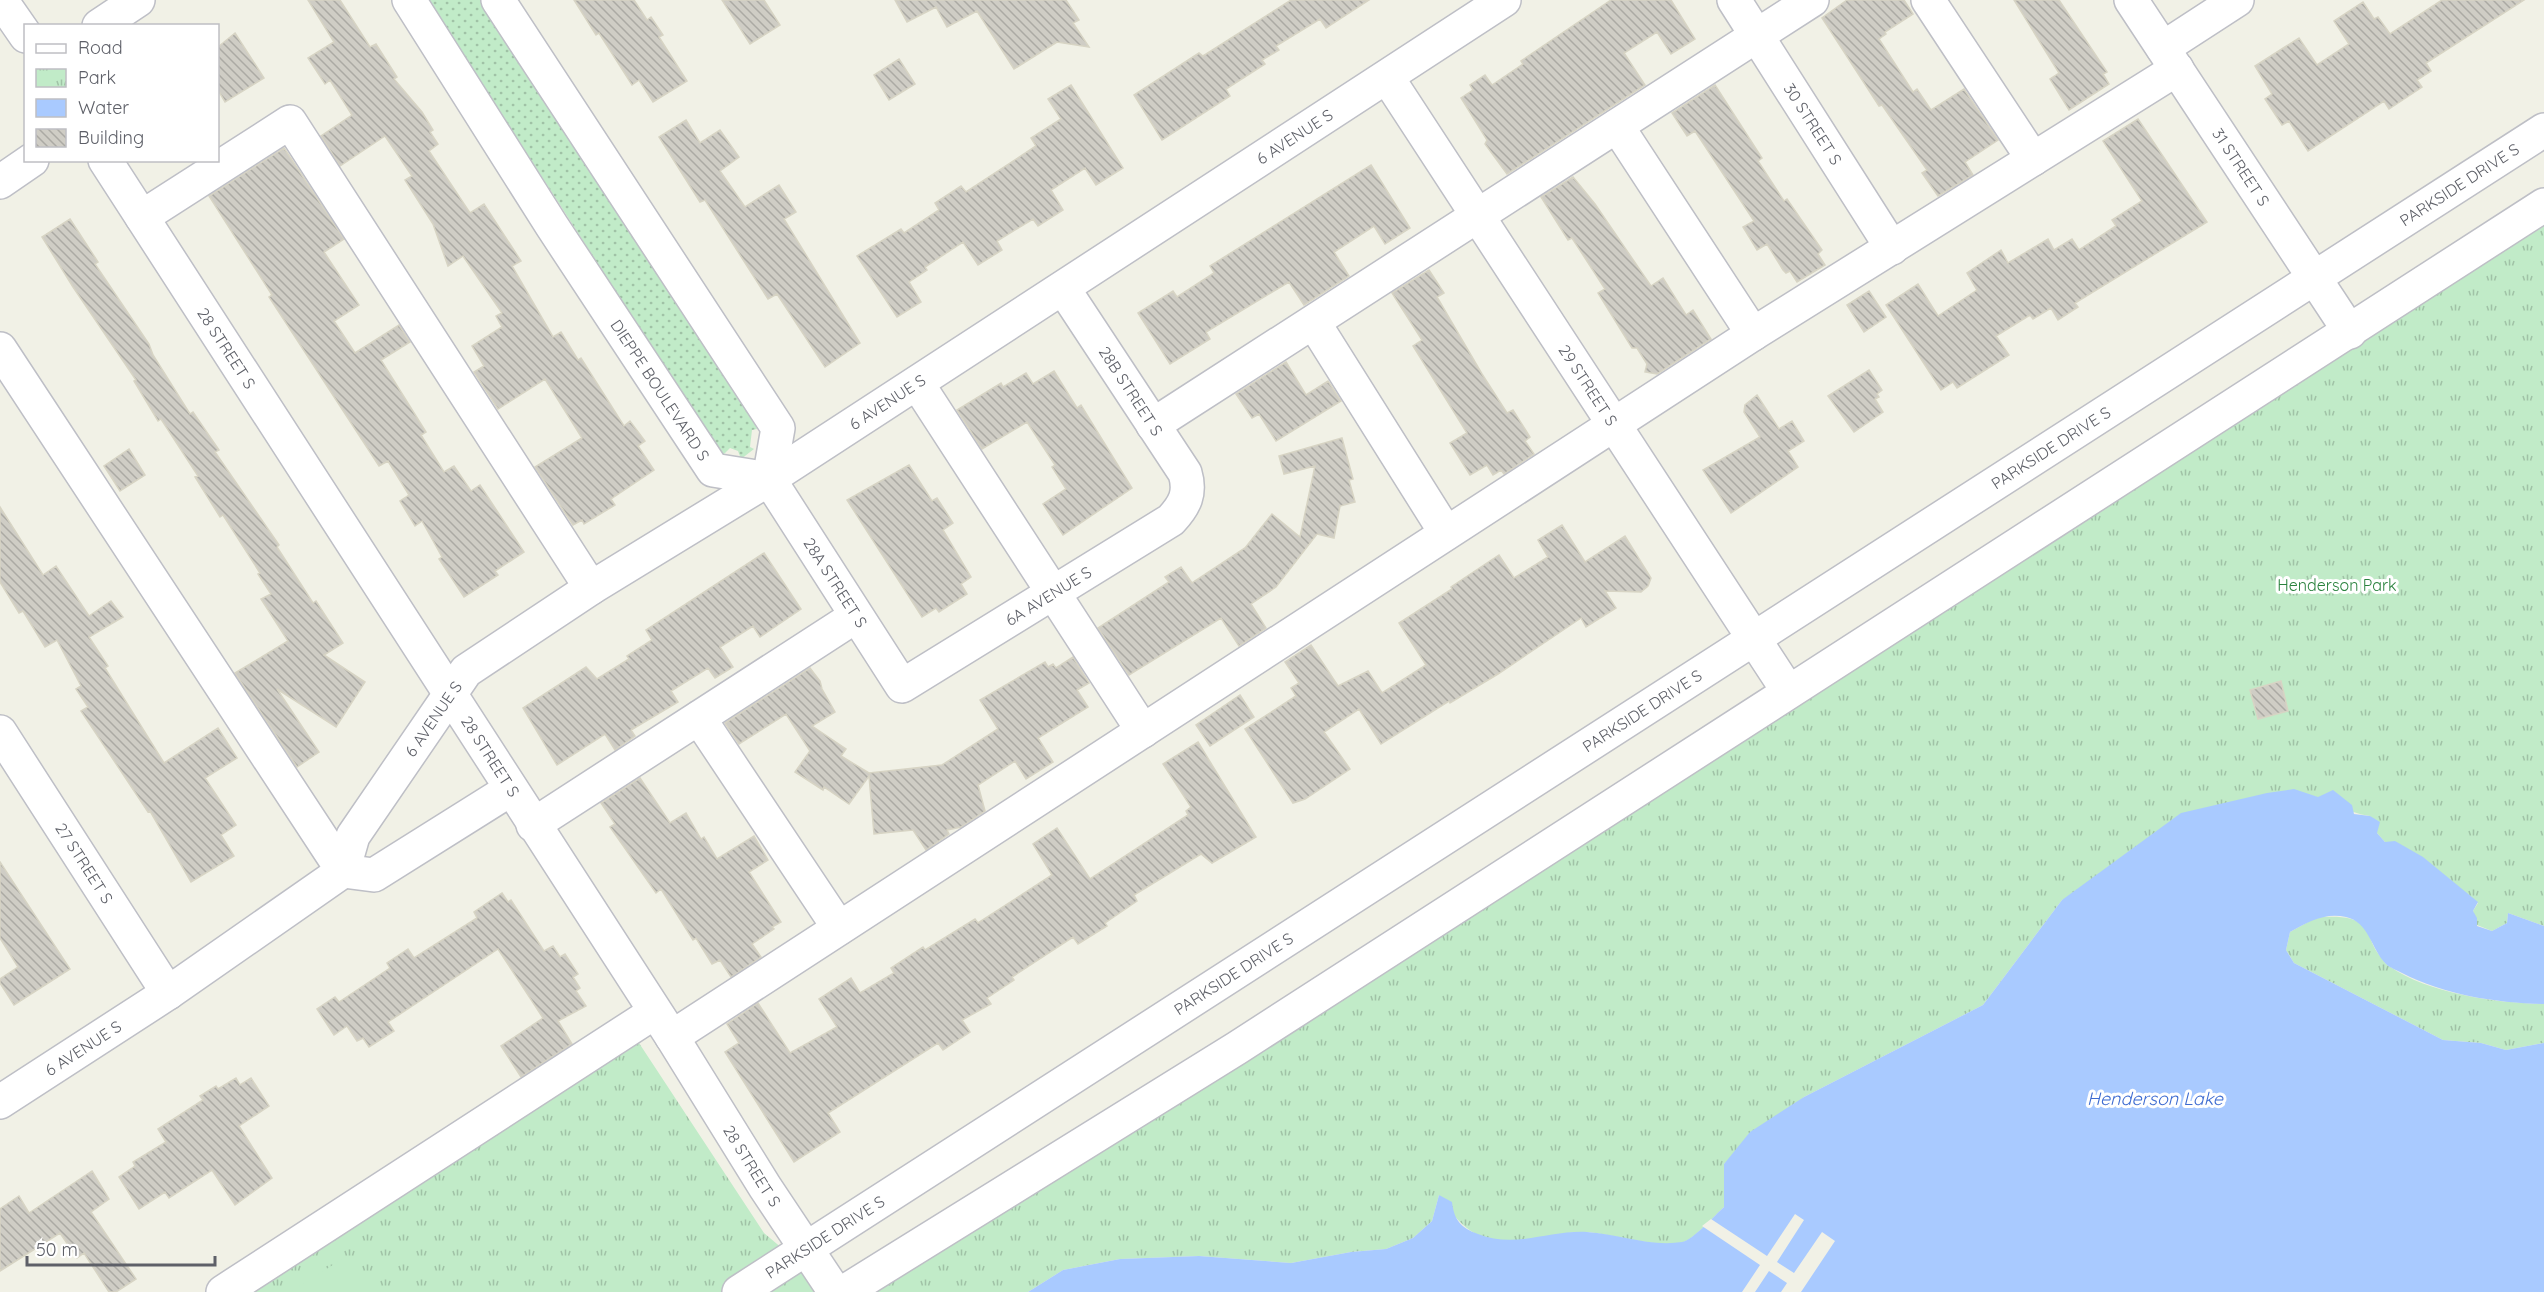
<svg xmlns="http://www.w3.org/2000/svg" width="2544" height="1292" font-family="Quicksand,sans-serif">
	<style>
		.grass { fill: url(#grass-dots) }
		.park { fill: url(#park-tufts) }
		.garden { fill: #c1ebc8 }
		.water { fill: #a9caff }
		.pier { fill: #f1f1e6 }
		.building { fill: url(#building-back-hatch); stroke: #d7d4c4; stroke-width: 1.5 }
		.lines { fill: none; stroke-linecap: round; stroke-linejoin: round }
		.minor-casing { stroke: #bebfc6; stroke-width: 36 }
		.minor { stroke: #fff; stroke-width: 33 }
		.labels { text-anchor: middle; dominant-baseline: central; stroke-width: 6; stroke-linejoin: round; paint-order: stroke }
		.street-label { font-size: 16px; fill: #5e6068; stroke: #fff }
		.park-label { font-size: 16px; fill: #2a823e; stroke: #fff }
		.water-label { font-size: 18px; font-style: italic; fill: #3d6bd1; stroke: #fff }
	</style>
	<defs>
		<pattern id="grass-dots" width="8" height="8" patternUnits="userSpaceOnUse" patternTransform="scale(1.5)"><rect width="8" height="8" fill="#c1ebc8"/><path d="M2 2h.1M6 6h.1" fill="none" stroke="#a0c2a6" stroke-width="1.8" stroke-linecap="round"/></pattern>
		<pattern id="park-tufts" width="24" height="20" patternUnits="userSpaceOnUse" patternTransform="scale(1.5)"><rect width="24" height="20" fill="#c1ebc8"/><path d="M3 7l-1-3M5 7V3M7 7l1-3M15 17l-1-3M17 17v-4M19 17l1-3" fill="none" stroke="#a0c2a6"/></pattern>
		<pattern id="building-back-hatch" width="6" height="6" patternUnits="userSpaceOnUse" patternTransform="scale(1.5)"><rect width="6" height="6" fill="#cfcdc5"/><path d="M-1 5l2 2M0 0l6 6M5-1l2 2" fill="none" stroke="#abaaa4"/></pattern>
	</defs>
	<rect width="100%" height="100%" fill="#f1f1e6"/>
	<!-- grass -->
	<path class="grass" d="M428,0H482L755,423L757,429L752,430L750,447L754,449L741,459L738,451L730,448L723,455L717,449Z"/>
	<!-- park -->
	<path class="park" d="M2544,205V926L2508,913L2507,923L2492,931L2477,925L2473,911L2478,903L2385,842L2377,833L2370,816C2347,813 2329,799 2306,794L2062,900L1983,1005L1804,1097L1724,1164V1207C1712,1218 1699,1234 1686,1241C1668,1251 1609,1233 1586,1232C1554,1231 1523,1246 1490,1239C1465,1233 1453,1215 1439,1195L1432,1221L1413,1238L1386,1249L1351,1252L1291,1263L1199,1256L1120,1259L1063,1270L1028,1292H844Z
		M2317,917C2332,917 2355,914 2365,928C2370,935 2372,945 2377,952C2381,957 2384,963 2389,966C2429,994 2497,1003 2544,1004V1043L2506,1050L2481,1043L2443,1040L2294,963L2286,950L2290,932Z
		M639,1043L764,1233L834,1292H250Z"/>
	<!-- garden -->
	<path class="garden" d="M347,1256L370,1292H290Z"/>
	<!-- water -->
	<path class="water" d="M2294,789L2318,797L2333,790L2352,805L2354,814L2370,816L2380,822L2377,833L2385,842L2395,841L2423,857L2478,902L2473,911L2477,918V926L2492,931L2507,923L2508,913L2544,926V1004C2496,1003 2445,995 2402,973C2397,970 2390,968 2386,964C2371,949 2369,922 2346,917C2325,912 2308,922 2290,932L2286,950L2294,963L2443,1040L2481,1043L2506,1050L2544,1043V1292H1028L1063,1270L1120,1259L1199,1256L1291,1263L1351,1252L1386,1249L1413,1238L1432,1221L1439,1195L1452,1202C1454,1220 1461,1228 1478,1234C1515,1249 1549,1230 1587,1232C1619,1234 1650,1247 1682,1242C1692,1241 1715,1215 1724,1207V1164L1750,1132L1804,1097L1983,1005L2062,900L2181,813L2267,793Z"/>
	<!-- pier -->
	<path class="pier" d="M1795,1214L1804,1220L1777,1262L1794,1273L1822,1232L1835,1241L1801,1292H1781L1787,1283L1769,1271L1755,1292H1742L1760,1265L1702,1226L1711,1219L1767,1256Z"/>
	<!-- building -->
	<path class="building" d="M308,0H340L370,47L376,44L397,77L394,79L422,112L433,130L430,132L438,144L429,151L470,213L484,204L521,261L512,266L553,337L561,332L578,360L581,358L624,426L630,421L645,441L638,446L654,470L611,499L615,505L584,524L582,520L573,525L535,467L582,438L545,379L498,409L474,372L484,366L472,346L502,327L496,316L502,313L463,256L448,266L433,224L405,180L412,176L385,136L340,166L321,136L352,115L330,80L325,84L308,58L334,42Z
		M574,0H634L647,20L651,17L663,35L659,37L687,81L653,102L639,80L632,85L599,33L596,35Z
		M722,0H764L780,25L750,44Z
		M895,0H1066L1079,20L1073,23L1089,47L1057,42L1014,69L977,11L947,27L936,7L907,22Z
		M1291,0H1369L1326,28L1320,19L1276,46L1279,50L1262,60L1265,64L1226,89L1230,96L1162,140L1134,95L1199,53L1203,56Z
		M1611,0H1671L1695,39L1671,54L1657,32L1624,53L1645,85L1507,174L1485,144L1487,140L1461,98L1473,90L1470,85L1485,75L1492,85L1523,64L1521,61Z
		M1847,0H1904L1913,14L1885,32L1886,34L1879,39L1913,92L1917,89L1931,110L1964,89L1998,140L1965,162L1973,175L1938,196L1922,173L1927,170L1882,105L1879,106L1822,18Z
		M2014,0H2059L2107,72L2103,74L2109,84L2069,110L2050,79L2059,73Z
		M2442,0H2524L2426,63L2431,71L2417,80L2422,87L2389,109L2384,101L2308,151L2289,121L2282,125L2265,99L2272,94L2255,66L2299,38L2317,65L2349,44L2334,21L2363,2L2374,19L2378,17L2390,34Z
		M235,33L264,78L225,102L218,90V47Z
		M899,59L915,84L889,100L874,75Z
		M1071,85L1123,168L1096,185L1085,168L1051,190L1063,210L1038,226L1033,219L997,241L1002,250L978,265L963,242L925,267L927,270L909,282L921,302L897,317L857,256L901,229L904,233L939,210L935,203L961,186L966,192L1036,146L1031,138L1061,119L1048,99Z
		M1715,85L1762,158L1758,161L1784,201L1787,199L1822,250L1818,254L1825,265L1797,282L1790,271L1786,273L1783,270L1767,244L1757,250L1743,227L1754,221L1695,131L1687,136L1672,113Z
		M2138,119L2207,222L2075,303L2078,307L2058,320L2051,308L2033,319L2030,315L1996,336L2009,355L1957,388L1953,382L1941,390L1886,305L1918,284L1938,316L1977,290L1967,273L2001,250L2008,263L2048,239L2054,250L2072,239L2079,250L2116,226L2112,220L2142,201L2103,141Z
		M686,120L700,143L720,130L739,157L720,171L745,207L779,185L796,212L784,219L860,343L825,367L777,294L768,299L705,200L700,202L659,137Z
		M284,148L344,239L324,252L359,305L334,321L355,353L399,325L410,342L381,360L426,432L421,435L444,472L454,466L471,491L480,485L524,552L495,571L498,575L464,597L439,559L442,557L422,521L415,526L400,501L409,495L388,461L379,466L269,297L272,295L209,196Z
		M1371,165L1410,228L1385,244L1374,226L1334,252L1349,276L1304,305L1289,282L1206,332L1210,339L1170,364L1138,313L1173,291L1177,297L1214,273L1210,266Z
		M1573,177L1595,204L1651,286L1663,278L1686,315L1693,310L1711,339L1657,374L1645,372L1647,364L1637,348H1632L1598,293L1605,289L1572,238L1568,240L1541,197Z
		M70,219L98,262L95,264L149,344L153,355L190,414L193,412L219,450L215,452L279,545L277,547L313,603L316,601L343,643L324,655L365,682L336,727L277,689L319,752L297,767L235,673L288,641L261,599L271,594L258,574L260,573L223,515L220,517L195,477L198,476L161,419L158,421L134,381L136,380L73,287L42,237Z
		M1429,270L1444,293L1437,297L1482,374L1507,413L1513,410L1530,437L1525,441L1534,454L1504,474L1501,470L1493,475L1487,465L1470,475L1450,443L1467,433L1413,346L1422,340L1392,293Z
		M1869,291L1886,317L1864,332L1847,305Z
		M1286,362L1306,395L1328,381L1341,401L1276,441L1259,414L1252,418L1236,394Z
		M1869,370L1882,390L1877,394L1879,397L1875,399L1883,412L1854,432L1828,396Z
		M1054,371L1077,408L1081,405L1132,488L1063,535L1043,504L1066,489L1052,467L1055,465L1027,422L982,449L957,410L1001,383L1003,387L1026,373L1033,384Z
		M1757,395L1779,429L1792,421L1804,441L1788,451L1798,467L1731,513L1703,470L1760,437L1744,412L1745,405Z
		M1342,438L1353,479L1349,480L1355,502L1340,506L1334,538L1317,534L1276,587L1251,604L1266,628L1239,646L1221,618L1129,675L1098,628L1169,582L1165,577L1181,567L1192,583L1245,548L1272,514L1300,537L1315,466L1284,474L1279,456Z
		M129,449L145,475L120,491L104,466Z
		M909,465L932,501L937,498L953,523L943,530L971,577L961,584L967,594L939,612L936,608L922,617L847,500Z
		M0,507L43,575L56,566L89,616L111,601L123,617L89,637L108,666L105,668L164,763L218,728L237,758L205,778L236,825L221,835L234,856L191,882L150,811L148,812L81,711L88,707L76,689L81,686L57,640L45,647L23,611L19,613L0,582Z
		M1562,525L1585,562L1625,536L1651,578L1648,586L1641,592L1605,591L1616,608L1586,627L1581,618L1498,674L1450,703L1449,701L1381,744L1359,709L1324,732L1350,769L1305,799L1293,803L1245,729L1296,696L1291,688L1299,683L1285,662L1311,645L1338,686L1368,671L1382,693L1426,665L1399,623L1452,589L1451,587L1499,555L1514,578L1548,557L1538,540Z
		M764,553L801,609L760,637L753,626L720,647L733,667L715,678L708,668L671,691L678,702L631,730L635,736L615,750L605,734L557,765L523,708L586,667L597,679L629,659L627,656L652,640L646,630Z
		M1073,657L1089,683L1077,690L1088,707L1038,738L1053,762L1026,779L1015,761L978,785L985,811L961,827L947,830L949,834L926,850L913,830L874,834L869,776L849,804L824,787L823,790L795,772L810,751L786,714L739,744L725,723L810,668L820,681L822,689L835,712L812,726L846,749L841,756L869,773L942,765L998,729L980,700L1045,662L1048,667L1053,664L1056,668Z
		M2281,681L2288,711L2258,719L2250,690Z
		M1240,695L1254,717L1210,746L1196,725Z
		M1198,742L1256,837L1212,863L1201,854L1134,895L1137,901L1105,923L1107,926L1078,944L1073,937L1012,977L1014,980L987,998L991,1004L962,1020L970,1032L943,1050L938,1043L828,1113L840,1132L794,1162L725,1052L739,1043L727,1024L758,1003L790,1053L837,1027L819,999L851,978L860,993L894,973L891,968L923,947L925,950L975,919L978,923L1052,875L1033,844L1057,828L1090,879L1188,815L1186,811L1191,807L1163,764Z
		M640,778L670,823L686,813L701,839L704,837L717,859L754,836L768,860L749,872L781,922L772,927L774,929L752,944L761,957L731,977L720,960L712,964L696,938L693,940L661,889L656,893L610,827L615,824L601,803Z
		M0,862L70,969L14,1005L0,983V979L18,967L0,938Z
		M502,893L508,902L511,900L544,951L553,946L560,957L565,954L578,974L573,977L580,988L576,991L586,1006L558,1021L572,1044L521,1077L501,1046L543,1018L498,949L388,1022L394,1031L369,1047L363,1038L357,1041L347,1026L334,1035L317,1009L335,997L339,1002L390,968L387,963L408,949L414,958L477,918L474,912Z
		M236,1078L240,1085L251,1078L269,1106L239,1126L272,1178L235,1205L212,1170L169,1198L165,1192L139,1209L119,1177L135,1166L133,1162L166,1142L158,1129L203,1100L200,1096L216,1086L218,1089Z
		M92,1171L109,1199L91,1212L136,1279L116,1292H109L84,1253L77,1258L60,1233L0,1271V1209L19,1196L29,1213Z"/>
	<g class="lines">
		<!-- minor casing -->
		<g class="minor-casing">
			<g id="minor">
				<path d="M1,0L26,36"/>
				<path id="s1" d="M409,0L552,226L713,470L769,479"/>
				<path d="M498,0L778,428L769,479"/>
				<path id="s2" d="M1734,0L1892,248"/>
				<path d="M1928,0L2033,159"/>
				<path id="s3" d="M2131,0L2350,332"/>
				<path d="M99,26L138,0"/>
				<path d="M2163,48L2237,0"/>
				<path id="s4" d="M1387,77L1788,691"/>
				<path d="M1617,126L1753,334"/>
				<path id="s5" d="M105,160L672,1037L765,1187L835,1292"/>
				<path d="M0,182L32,160"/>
				<path d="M142,217L290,122L591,588"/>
				<path d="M1314,323L1446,533"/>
				<path d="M0,349L343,871L374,875L511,789"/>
				<path d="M917,383L1143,731"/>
				<path d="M1153,425L1812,0"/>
				<path id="s6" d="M769,479L902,686L1171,520C1185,505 1191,493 1185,473L1063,288"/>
				<path d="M699,718L839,928"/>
				<path id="s7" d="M0,732L168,993"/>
				<path d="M533,825L856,616"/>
				<path d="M672,1037L1753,334L2177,69"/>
				<path id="s8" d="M0,1102L168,993L343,871L353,836L466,671L591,588L769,479L1504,0"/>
				<path d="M223,1292L655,1012"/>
				<path id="s9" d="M739,1292L2544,130"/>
				<path d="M844,1292L1237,1048L2544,205"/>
			</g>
		</g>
		<!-- minor -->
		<use href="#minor" class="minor"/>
	</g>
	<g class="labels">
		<!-- street labels -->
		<g class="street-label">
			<text stroke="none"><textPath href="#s2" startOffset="147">30 STREET S</textPath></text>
			<text stroke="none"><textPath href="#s8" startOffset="1636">6 AVENUE S</textPath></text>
			<text stroke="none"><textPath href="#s3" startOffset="200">31 STREET S</textPath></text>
			<text stroke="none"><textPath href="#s9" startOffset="2046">PARKSIDE DRIVE S</textPath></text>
			<text stroke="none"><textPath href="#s5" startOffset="224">28 STREET S</textPath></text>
			<text stroke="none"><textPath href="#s4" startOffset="368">29 STREET S</textPath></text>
			<text stroke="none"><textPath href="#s1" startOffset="464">DIEPPE BOULEVARD S</textPath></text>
			<text transform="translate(1131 391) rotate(57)">28B STREET S</text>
			<text stroke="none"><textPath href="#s8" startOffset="1150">6 AVENUE S</textPath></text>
			<text stroke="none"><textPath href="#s9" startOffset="1560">PARKSIDE DRIVE S</textPath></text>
			<text stroke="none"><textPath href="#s6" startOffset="123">28A STREET S</textPath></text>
			<text stroke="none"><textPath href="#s6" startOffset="418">6A AVENUE S</textPath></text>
			<text stroke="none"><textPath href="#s9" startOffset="1074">PARKSIDE DRIVE S</textPath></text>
			<text stroke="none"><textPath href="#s8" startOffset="592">6 AVENUE S</textPath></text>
			<text stroke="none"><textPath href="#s5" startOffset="710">28 STREET S</textPath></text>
			<text stroke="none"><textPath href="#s7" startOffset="156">27 STREET S</textPath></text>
			<text stroke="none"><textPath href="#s9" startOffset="588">PARKSIDE DRIVE S</textPath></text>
			<text stroke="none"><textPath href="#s8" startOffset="99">6 AVENUE S</textPath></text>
			<text stroke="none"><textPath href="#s5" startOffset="1196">28 STREET S</textPath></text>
			<text stroke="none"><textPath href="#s9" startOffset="102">PARKSIDE DRIVE S</textPath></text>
		</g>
		<!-- park labels -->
		<g class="park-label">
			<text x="2337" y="585">Henderson Park</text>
		</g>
		<!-- water labels -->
		<g class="water-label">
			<text x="2155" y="1098">Henderson Lake</text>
		</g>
	</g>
	<!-- legend -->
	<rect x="24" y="24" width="195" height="138" fill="#ffffff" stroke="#bfbfc3" stroke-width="1.5"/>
	<rect x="36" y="44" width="30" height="9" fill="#ffffff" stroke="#bfbfc3" stroke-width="1.5"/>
	<text x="78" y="54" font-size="18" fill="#5e6068">Road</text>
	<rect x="36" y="69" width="30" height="18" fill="url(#park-tufts)" stroke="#bfbfc3" stroke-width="1.5"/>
	<text x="78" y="84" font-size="18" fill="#5e6068">Park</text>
	<rect x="36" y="99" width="30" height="18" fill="#a9caff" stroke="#bfbfc3" stroke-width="1.5"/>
	<text x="78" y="114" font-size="18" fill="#5e6068">Water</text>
	<rect x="36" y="129" width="30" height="18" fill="url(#building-back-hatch)" stroke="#bfbfc3" stroke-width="1.5"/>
	<text x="78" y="144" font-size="18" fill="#5e6068">Building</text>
	<!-- scale -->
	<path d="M27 1256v9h188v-9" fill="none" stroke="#5e6068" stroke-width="3"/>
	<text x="36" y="1256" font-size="18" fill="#5e6068" stroke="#ffffff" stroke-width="4.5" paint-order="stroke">50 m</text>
</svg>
